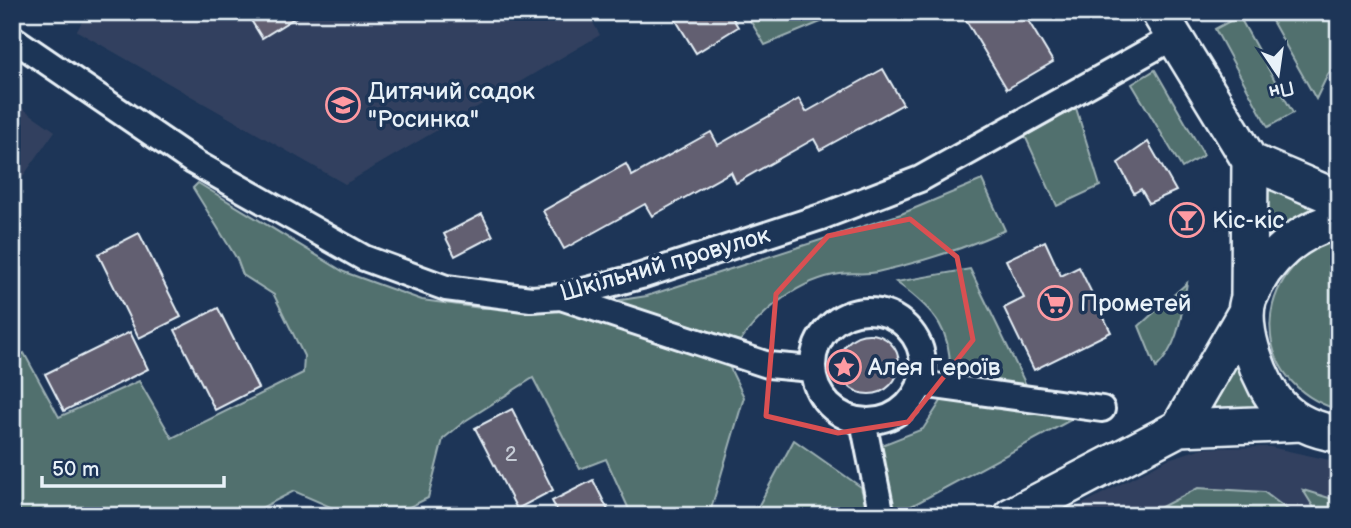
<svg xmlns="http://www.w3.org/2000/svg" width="1351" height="528" font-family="'Balsamiq Sans',sans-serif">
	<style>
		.built { fill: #32415f }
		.green { fill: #516f6e; stroke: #9cb0b3; stroke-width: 2 }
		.building { fill: #625e71; stroke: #e8f1f8; stroke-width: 2 }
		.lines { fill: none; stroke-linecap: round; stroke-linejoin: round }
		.street-casing { stroke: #e8f1f8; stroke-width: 30 }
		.secondary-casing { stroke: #e8f1f8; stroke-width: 40 }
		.street { stroke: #1d3557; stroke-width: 24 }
		.secondary { stroke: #1d3557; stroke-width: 35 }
		.marked { fill: none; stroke: #da5052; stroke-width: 5; stroke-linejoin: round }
		.labels { text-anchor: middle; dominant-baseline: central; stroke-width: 7; stroke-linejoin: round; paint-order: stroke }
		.number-label { font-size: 21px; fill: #c6ccd6 }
		.poi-label { font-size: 24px; fill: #e8f1f8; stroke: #1d3557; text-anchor: start }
		.street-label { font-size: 24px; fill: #e8f1f8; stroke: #1d3557 }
	</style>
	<rect width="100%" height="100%" fill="#1d3557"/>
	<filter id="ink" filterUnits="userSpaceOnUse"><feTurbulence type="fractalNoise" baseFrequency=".0143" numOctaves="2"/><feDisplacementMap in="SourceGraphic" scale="14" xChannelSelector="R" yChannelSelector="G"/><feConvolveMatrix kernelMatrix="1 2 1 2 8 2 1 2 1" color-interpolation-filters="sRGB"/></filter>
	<g filter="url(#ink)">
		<!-- built -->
		<path class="built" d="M87,12H587L600,35L345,184L77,31Z
			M12,101L55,131L12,192Z
			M1270,447L1339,462V516H1060L1168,459L1203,448Z"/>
		<!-- green -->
		<path class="green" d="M745,12H845L765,45Z
			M1267,12H1339V63L1328,74L1316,99Z
			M1239,16L1293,113L1268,127L1215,29Z
			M1155,70L1204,155L1182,168L1132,84Z
			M1076,108L1100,186L1057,206L1025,136Z
			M1260,178L1287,195L1320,210L1278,226L1262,242Z
			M982,180L1005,230C964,249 921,262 877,272C865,275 852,272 840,274C799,280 764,309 740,341L614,301L647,296L901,214Z
			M198,183L344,272L422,300L481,308L557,307L729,366L744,397L709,516H632L606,459L580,469L533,378L465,421L443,439L428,498L391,516H351L294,491L246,516H24L12,497V359L24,353L59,417L139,381L172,438L303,373L304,356L274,295L243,275L237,259L193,188Z
			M1339,237V410C1246,383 1249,268 1339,237Z
			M970,269L1028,389L949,383C955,332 935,310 896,282Z
			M1187,283C1181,315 1180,344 1156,368L1139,326Z
			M1236,351L1271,414L1197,415Z
			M943,398L1078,416L893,516L874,448L923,429Z
			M794,440L861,487L868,516H753Z
			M1198,488L1264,492L1296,516H1144Z
			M1303,490L1339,501V516H1319Z"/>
		<!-- building -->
		<path class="building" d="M246,12H304L262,38Z
			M671,12H729L738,27L696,53Z
			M961,12H1023L1053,62L1007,89Z
			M883,69L903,104L820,150L814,139L736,183L731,172L652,216L645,204L564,249L543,211L626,164L632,176L711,132L718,145L799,99L806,112Z
			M1148,142L1176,191L1149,203L1141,189L1134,193L1118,163Z
			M482,214L493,236L455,256L444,234Z
			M139,233L181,317L139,338L98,254Z
			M1045,241L1061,276L1079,267L1111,332L1034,370L1004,308L1024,298L1006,260Z
			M218,308L258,388L215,410L175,330Z
			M130,332L148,369L64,411L45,374Z
			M839 364a30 30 0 1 1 60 0a30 30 0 1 1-60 0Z
			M512,409L553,490L517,509L475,428Z
			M593,480L611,516H560L552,501Z"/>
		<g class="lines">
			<!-- street casing -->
			<g class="street-casing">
				<path id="street" d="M12,38L194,162L364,258L446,288L531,299L561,297L641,276L821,217L920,179L1174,37
					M561,297L768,365L812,369
					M813 366a55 55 0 1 1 110 0a55 55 0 1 1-110 0Z
					M921,384L1102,409
					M863,421L882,516"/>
			</g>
			<!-- secondary casing -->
			<g class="secondary-casing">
				<path id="secondary" d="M1159,12L1250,161L1249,298
					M1250,161L1339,199
					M1339,220C1299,230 1265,258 1249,298C1238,326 1261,387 1281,407C1296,423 1318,431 1339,434
					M1179,428L1246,312
					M1011,516L1179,428L1302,423"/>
			</g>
			<!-- street -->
			<use href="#street" class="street"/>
			<!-- secondary -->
			<use href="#secondary" class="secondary"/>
		</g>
	</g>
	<!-- marked area -->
	<path class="marked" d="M910,219L957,257L973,340L908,422L838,433L766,416L776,294L828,236Z"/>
	<!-- icons -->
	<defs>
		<g id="school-ring" transform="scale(1.75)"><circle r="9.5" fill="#1d3557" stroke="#ff9aa2" stroke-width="1.5"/><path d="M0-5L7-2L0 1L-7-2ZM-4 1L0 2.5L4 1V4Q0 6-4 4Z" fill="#ff9aa2"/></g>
		<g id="bar-ring" transform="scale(1.75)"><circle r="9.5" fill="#1d3557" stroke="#ff9aa2" stroke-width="1.5"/><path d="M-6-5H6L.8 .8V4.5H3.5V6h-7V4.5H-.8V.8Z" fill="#ff9aa2"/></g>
		<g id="supermarket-ring" transform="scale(1.75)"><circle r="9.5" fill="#1d3557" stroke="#ff9aa2" stroke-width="1.5"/><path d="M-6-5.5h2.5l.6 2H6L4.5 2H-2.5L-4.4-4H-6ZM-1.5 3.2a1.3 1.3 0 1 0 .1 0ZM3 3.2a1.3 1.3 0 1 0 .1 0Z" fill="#ff9aa2"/></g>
		<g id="sight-ring" transform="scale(1.75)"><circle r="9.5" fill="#1d3557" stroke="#ff9aa2" stroke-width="1.5"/><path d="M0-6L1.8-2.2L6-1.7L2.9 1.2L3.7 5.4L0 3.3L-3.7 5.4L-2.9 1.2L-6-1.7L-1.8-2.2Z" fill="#ff9aa2"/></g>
	</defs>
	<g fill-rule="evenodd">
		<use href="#school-ring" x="343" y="105"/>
		<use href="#bar-ring" x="1187" y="220"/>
		<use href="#supermarket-ring" x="1055" y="303"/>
		<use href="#sight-ring" x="844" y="367"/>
	</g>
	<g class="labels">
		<!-- number labels -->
		<g class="number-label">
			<text x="511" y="454">2</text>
		</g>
		<!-- poi labels -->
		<g class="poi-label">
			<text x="368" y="91">Дитячий садок<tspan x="368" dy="28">"Росинка"</tspan></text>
			<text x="1212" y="220">Кіс-кіс</text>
			<text x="1080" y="303">Прометей</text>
			<text x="868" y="367">Алея Героїв</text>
		</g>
		<!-- street labels -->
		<g class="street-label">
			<text transform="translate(665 264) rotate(-16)">Шкільний провулок</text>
		</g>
	</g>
	<!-- margin -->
	<rect width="1351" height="528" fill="none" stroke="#1d3557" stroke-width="42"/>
	<rect x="21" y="21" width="1309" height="486" fill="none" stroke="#e8f1f8" stroke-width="2.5" filter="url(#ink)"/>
	<!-- north arrow -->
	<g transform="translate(1278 74) rotate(167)" stroke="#1d3557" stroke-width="5" paint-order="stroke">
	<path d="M0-5L12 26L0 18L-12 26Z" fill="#e8f1f8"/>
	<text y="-10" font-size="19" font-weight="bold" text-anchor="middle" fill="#e8f1f8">Пн</text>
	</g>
	<!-- scale -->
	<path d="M42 476v10h182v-10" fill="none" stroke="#e8f1f8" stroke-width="3.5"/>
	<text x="52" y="476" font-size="21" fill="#e8f1f8" stroke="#1d3557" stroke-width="5" paint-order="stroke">50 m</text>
</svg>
